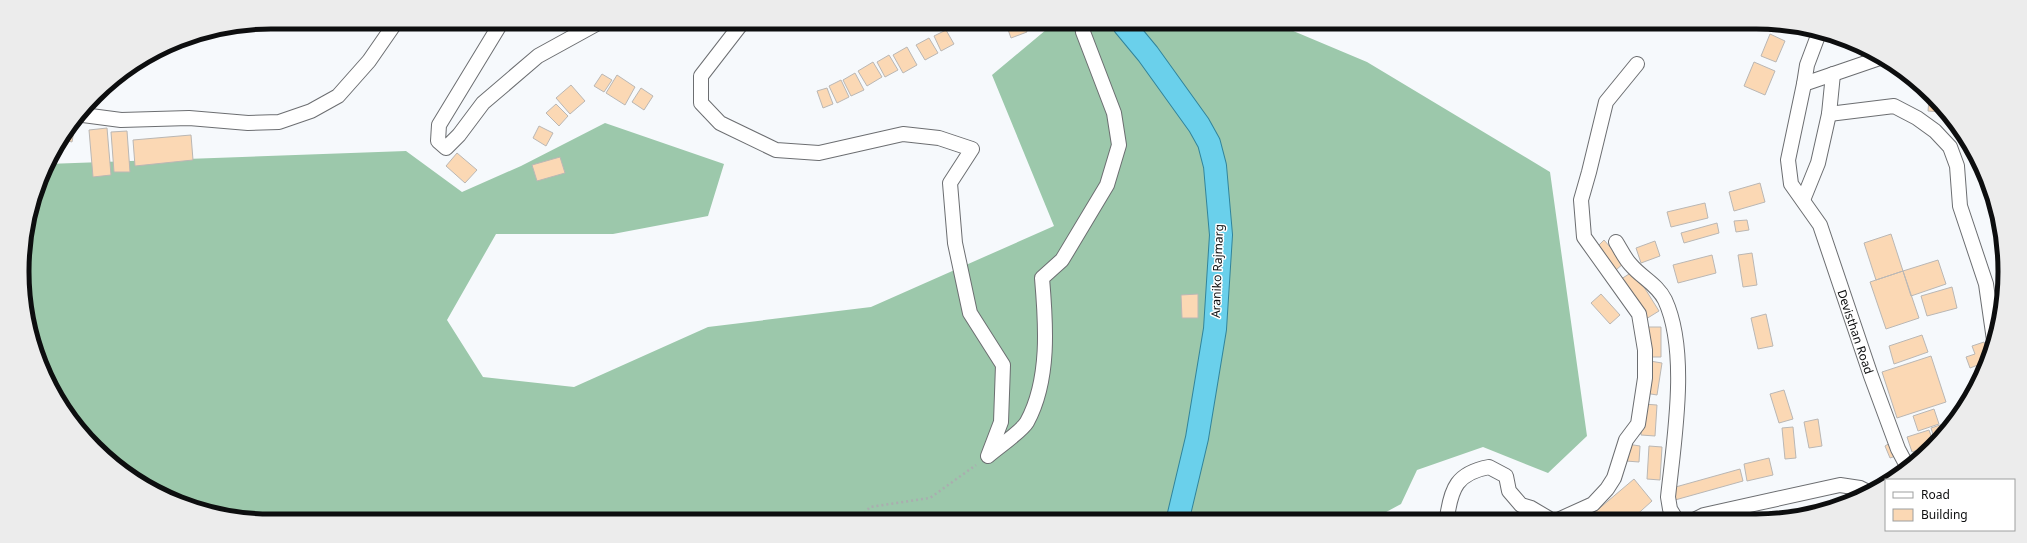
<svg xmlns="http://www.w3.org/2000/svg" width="2027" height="543" font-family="'Noto Sans',sans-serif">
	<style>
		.forest { fill: #9cc8ab }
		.building { fill: #fbd8b4; stroke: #bab7b4 }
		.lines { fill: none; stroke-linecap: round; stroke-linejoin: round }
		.minor-casing { stroke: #6c6e71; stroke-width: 16 }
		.trunk-casing { stroke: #31849b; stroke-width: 24 }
		.path { stroke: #aaadaf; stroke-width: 2.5; stroke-dasharray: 2 3; stroke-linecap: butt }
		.minor { stroke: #fff; stroke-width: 14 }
		.trunk { stroke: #6ad0eb; stroke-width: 22 }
		.labels { text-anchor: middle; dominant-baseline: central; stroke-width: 3; stroke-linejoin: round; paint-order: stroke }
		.street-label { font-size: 12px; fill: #0d0e0f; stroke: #fff }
		.rim { fill: none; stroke: #0d0e0f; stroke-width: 5 }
	</style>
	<rect width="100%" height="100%" fill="#f6f9fc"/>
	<!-- forest -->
	<path class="forest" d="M1053,24L1279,25L1367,62L1550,172L1587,436L1548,473L1483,447L1417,470L1401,504L1375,518L223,516L147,487L74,424L35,351L23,255L47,164L406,151L462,192L521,166L605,123L724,164L708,216L613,234H496L447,320L483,377L574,387L708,327L871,307L1054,226L992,75Z"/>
	<!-- building -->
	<path class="building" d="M1006,24H1024L1027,32L1011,38Z
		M946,30L954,44L941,51L934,36Z
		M1770,34L1785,41L1776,62L1761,56Z
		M929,38L938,53L925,60L916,45Z
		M907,47L917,65L903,73L893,55Z
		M889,55L898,70L885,77L877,62Z
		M873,62L882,77L867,86L858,71Z
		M1754,62L1775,71L1765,95L1744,86Z
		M855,73L864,90L851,96L843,80Z
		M602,74L612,80L604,92L594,86Z
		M617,75L635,87L625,105L606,93Z
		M841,80L849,97L837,103L829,86Z
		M571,85L585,101L570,114L556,98Z
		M641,88L653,96L644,110L632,102Z
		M827,88L833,104L823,108L817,91Z
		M1929,99L1942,112L1928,111Z
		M556,104L568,116L559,126L546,113Z
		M75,125L72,142L64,140Z
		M539,126L553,133L546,146L533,138Z
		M107,128L111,175L93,177L89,130Z
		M127,131L130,172H114L111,132Z
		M191,135L193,160L135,166L133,140Z
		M457,153L477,170L465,183L446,166Z
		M560,157L565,173L537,181L532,165Z
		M1760,183L1765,202L1734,211L1729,192Z
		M1705,203L1708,218L1671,227L1667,212Z
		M1747,220L1749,230L1736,232L1734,221Z
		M1717,223L1719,233L1684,243L1681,233Z
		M1891,234L1903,271L1876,280L1864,243Z
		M1604,240L1624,263L1616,270L1596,248Z
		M1655,241L1660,256L1641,263L1636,248Z
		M1752,253L1757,285L1743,287L1738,255Z
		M1712,255L1716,273L1678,283L1673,265Z
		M1938,260L1946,284L1911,296L1903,271Z
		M1634,271L1659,311L1646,319L1621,279Z
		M1903,271L1919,318L1886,329L1870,282Z
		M1952,287L1957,308L1927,316L1921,296Z
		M1198,294V318H1182L1181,295Z
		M1601,294L1620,315L1610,324L1591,303Z
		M1766,314L1773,346L1758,349L1751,318Z
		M1648,327H1661V357H1648Z
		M1922,335L1928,352L1894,364L1889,346Z
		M1984,342L1989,354L1986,362L1970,368L1966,357L1975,354L1972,346Z
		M1931,356L1946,402L1897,418L1882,372Z
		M1650,361L1662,363L1657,395L1645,393Z
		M1784,390L1793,419L1779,423L1770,394Z
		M1643,404L1657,405L1655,436L1641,435Z
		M1934,409L1939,424L1918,431L1913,416Z
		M1818,419L1822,446L1809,448L1804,422Z
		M1949,422L1938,440L1935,441L1931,428Z
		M1793,427L1796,458L1785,459L1782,428Z
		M1929,430L1934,444L1912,452L1907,437Z
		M1890,443L1896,456L1890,458L1885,446Z
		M1627,444L1640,446L1639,462L1626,461Z
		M1932,445V448L1917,459L1914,452Z
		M1649,446L1662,447L1660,480L1647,479Z
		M1769,458L1773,475L1747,481L1744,464Z
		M1740,469L1743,481L1675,500L1672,488Z
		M1634,479L1652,501L1632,519H1601L1595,512Z"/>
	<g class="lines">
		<!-- minor casing -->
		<g class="minor-casing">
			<g id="minor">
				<path d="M501,23L439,125L438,141L446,148L459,135L483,103L538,56L598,23"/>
				<path d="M742,23L701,76V103L720,123L776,150L819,153L903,134L939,138L972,149L950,183L955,243L970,313L1003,365L1001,422L988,456C997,448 1022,431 1027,422C1050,380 1046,324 1042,278L1062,260L1107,185L1119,145L1114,113L1083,32L1082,25"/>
				<path id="s1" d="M1880,58L1804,84L1788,160L1791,184L1820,225L1871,376L1898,449L1907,466"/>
				<path d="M1804,84L1807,65L1819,33"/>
				<path d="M1829,114L1894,106L1917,118L1935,131L1950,147L1957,166L1960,206L1986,284L1994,340"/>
				<path d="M83,115L121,120L189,118L248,123L279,122L311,111L338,96L369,61L396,22"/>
				<path d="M1803,200L1818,163L1829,114L1833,74"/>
				<path d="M1616,242C1621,250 1625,259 1631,265C1642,278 1657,284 1665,300C1689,352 1674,440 1668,497L1670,509L1676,519"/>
				<path d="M1447,518C1451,488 1457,473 1489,467L1506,476L1509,491L1521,505L1531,508L1548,518"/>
				<path d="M1560,519L1593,504L1607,489L1614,478L1626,440L1638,424L1645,378V350L1639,314L1584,237L1581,200L1589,172L1606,102L1637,64"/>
				<path d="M1696,519L1704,515L1840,485L1860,488L1870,493"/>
			</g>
		</g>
		<!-- trunk casing -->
		<g class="trunk-casing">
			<path id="trunk" d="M1124,25L1148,54L1199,125L1209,143L1215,166L1221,235L1215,329L1197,438L1178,518"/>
		</g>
		<!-- path -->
		<path class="path" d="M861,517L870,507L930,498L976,465"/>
		<!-- minor -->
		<use href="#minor" class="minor"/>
		<!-- trunk -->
		<use href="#trunk" class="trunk"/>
	</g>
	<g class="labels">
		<!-- street labels -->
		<g class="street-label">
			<text transform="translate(1217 271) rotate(-88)">Araniko Rajmarg</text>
			<text stroke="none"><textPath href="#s1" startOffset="345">Devisthan Road</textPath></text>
		</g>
	</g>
	<!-- crop -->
	<path d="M0 0H2027V543H0ZM271 29H1756A242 242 0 0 1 1998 271V272A242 242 0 0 1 1756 514H271A242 242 0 0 1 29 272V271A242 242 0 0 1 271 29Z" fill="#ececec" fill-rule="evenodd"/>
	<path class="rim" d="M271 29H1756A242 242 0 0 1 1998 271V272A242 242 0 0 1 1756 514H271A242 242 0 0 1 29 272V271A242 242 0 0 1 271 29Z"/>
	<!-- legend -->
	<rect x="1885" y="479" width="130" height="52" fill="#ffffff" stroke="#9e9f9f"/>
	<rect x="1893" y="492" width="20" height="6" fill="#ffffff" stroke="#9e9f9f"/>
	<text x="1921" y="499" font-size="12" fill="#0d0e0f">Road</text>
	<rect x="1893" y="509" width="20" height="12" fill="#fbd8b4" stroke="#9e9f9f"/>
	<text x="1921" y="519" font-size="12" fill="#0d0e0f">Building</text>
</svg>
